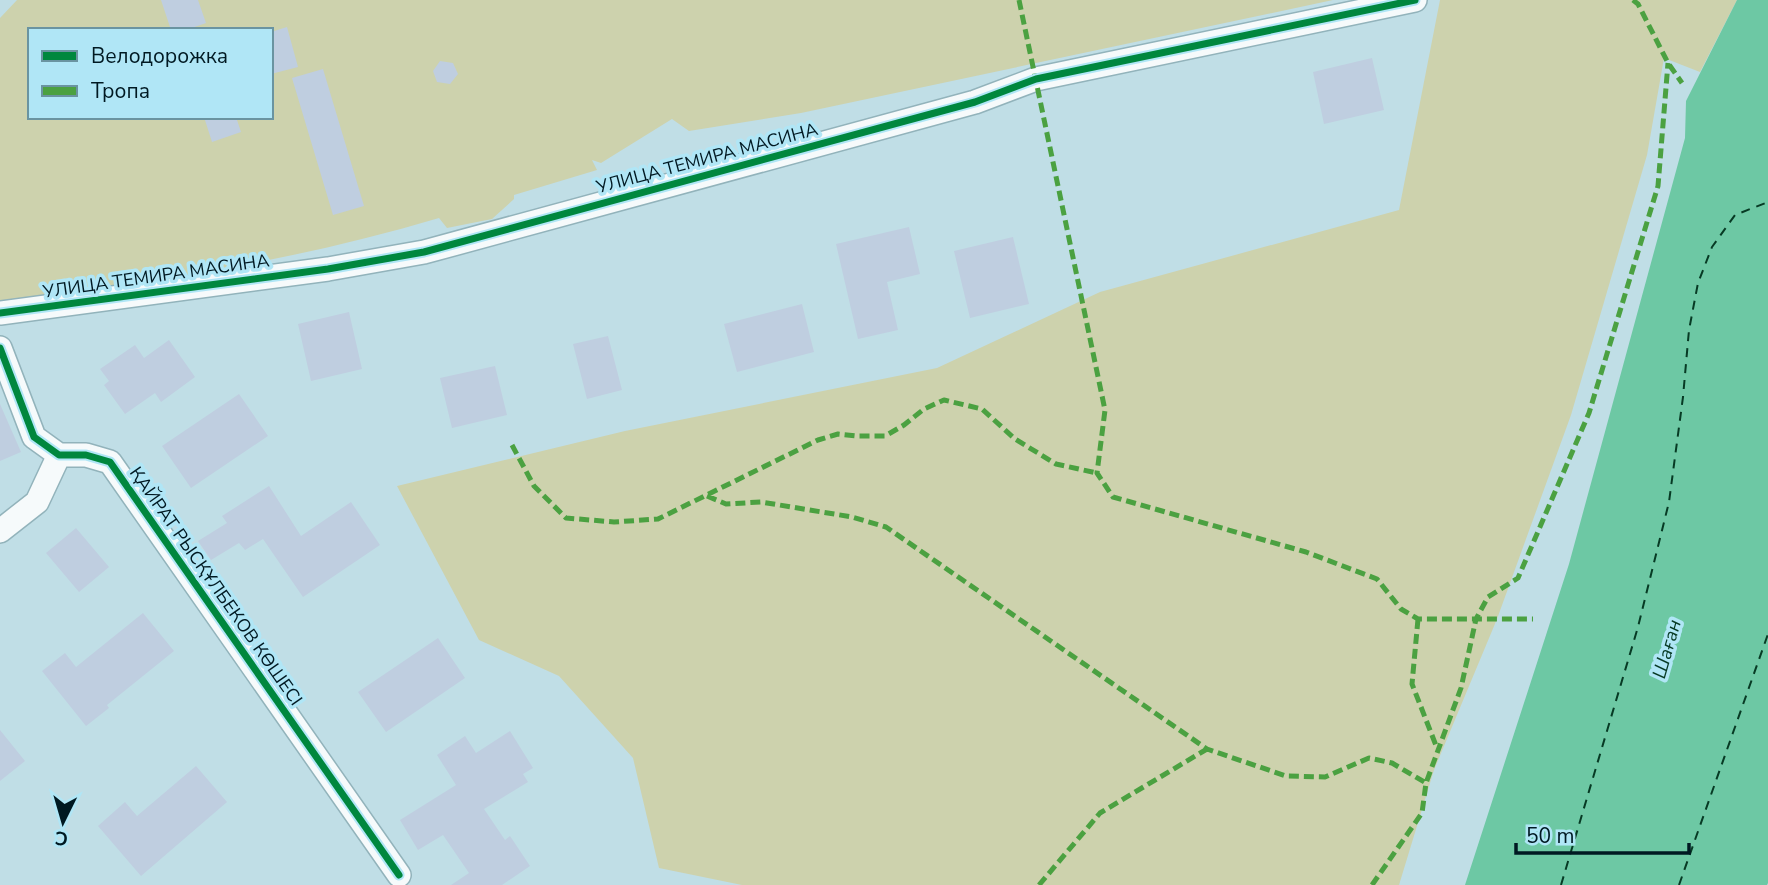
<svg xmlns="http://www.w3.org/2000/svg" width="1768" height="885" font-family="'Nunito Sans',sans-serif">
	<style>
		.green { fill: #cdd2ad; fill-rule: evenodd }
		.water { fill: #6dc8a4 }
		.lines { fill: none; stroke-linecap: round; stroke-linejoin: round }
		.ferry { stroke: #073a24; stroke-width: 2; stroke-dasharray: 9 7; stroke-linecap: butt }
		.building { fill: #bfcee0 }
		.minor-casing { stroke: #92b3bb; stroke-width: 26 }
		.minor { stroke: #f6fafb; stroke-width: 23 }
		.quiet { stroke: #4ba141; stroke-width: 5; stroke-dasharray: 10 5; stroke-linecap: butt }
		.cycleway-casing { stroke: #b0e6f6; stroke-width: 11 }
		.cycleway { stroke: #00873e; stroke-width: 7 }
		.labels { text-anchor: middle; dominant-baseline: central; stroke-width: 7; stroke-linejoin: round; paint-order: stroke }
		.street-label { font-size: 18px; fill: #001922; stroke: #b0e6f6 }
		.water-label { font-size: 19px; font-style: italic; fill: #073a24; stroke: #b0e6f6 }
	</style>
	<rect width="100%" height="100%" fill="#c0dee6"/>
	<!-- green -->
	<path class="green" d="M17,0H1333L801,113L689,131L672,119L601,163L592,160L597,170L514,195V199L492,219L447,228L439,218C296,261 148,283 0,302V18ZM30,30H271V117H30Z
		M1440,0H1737L1700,72L1664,58L1647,155L1571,415L1497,619L1434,770L1399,885H742L659,868L633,758L559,676L479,640L397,486L625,431L937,368L1100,292L1399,210Z"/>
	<!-- water -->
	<path class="water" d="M1737,0H1768V883L1767,885H1465L1569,564L1685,138L1686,101Z"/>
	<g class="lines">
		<!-- ferry -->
		<path class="ferry" d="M1561,885L1638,627L1669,502L1683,397L1689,330L1698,283L1712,247L1735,215L1768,202
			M1679,885L1768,634"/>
	</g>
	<!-- building -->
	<path class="building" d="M161,0H198L206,23L186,30H171Z
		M287,27L298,67L271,74V32Z
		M1372,58L1384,110L1324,124L1313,72Z
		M440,61L453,63L458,74L450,84L437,82L433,71Z
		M323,69L364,206L333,215L292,78Z
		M204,117H236L241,132L212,142Z
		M909,227L920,274L887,282L898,330L858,339L836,244Z
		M1013,237L1029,304L970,318L954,251Z
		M802,304L814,352L737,372L724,324Z
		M349,312L362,369L311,381L298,324Z
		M608,336L622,390L587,399L573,344Z
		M169,340L195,377L161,402L155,393L125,414L104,385L109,381L100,369L135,345L144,358Z
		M495,366L507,415L452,428L440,378Z
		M239,394L268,436L191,488L162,446Z
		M0,404L21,452L0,461Z
		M269,486L301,536L351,502L380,545L303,597L263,539L245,550L239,543L211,560L198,541L227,523L222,516Z
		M76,528L109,567L79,592L46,553Z
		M143,613L174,651L107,705L109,708L86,726L42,671L65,653L76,667Z
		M438,638L465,678L386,732L358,692Z
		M0,730L25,761L0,781Z
		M510,731L533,768L523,774L528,782L484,809L505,840L510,836L530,866L502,885H451L469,873L443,835L418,850L400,820L456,785L437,755L465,736L476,753Z
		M196,766L227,802L141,876L98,826L125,802L137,816Z"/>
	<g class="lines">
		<!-- minor casing -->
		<g class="minor-casing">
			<path id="minor" d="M0,313L328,269L424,252L975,102L1036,79L1415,0
				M0,348L34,437L59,455H86L110,462L399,875
				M0,531L37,502L59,455"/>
		</g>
		<!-- minor -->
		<use href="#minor" class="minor"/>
		<!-- quiet -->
		<path class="quiet" d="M1019,0L1105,410L1097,473L1113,497L1306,552L1377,579L1401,609L1418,619H1533
			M1633,0L1638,4L1668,63L1682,83
			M512,445L534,486L566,518L614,522L658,519L818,440L838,434L857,436H885L904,425L924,409L944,400L982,409L1015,439L1056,464L1097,473
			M707,496L726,504L761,502L852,517L886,527L1207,749L1286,776L1325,777L1369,758L1392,763L1426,783
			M1418,619L1412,684L1437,748
			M1039,885L1100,813L1207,749
			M1372,885L1422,813L1426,783L1461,688L1476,619L1488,597L1518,578L1589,413L1658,186L1668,63"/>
		<!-- cycleway casing -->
		<g class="cycleway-casing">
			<path id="cycleway" d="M0,313L328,269L424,252L975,102L1036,79L1415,0
				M0,348L34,437L59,455H86L110,462L399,875"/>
		</g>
		<!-- cycleway -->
		<use href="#cycleway" class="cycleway"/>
	</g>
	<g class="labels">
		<!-- street labels -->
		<g class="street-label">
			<text transform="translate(707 158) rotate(-15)">УЛИЦА ТЕМИРА МАСИНА</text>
			<text transform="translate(156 276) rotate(-8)">УЛИЦА ТЕМИРА МАСИНА</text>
			<text transform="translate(216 586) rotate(55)">ҚАЙРАТ РЫСҚҰЛБЕКОВ КӨШЕСІ</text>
		</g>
		<!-- water labels -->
		<g class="water-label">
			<text transform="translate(1667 649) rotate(-74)">Шаған</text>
		</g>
	</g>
	<!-- legend -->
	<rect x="28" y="28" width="245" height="91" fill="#b0e6f6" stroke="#6a94a1" stroke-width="2"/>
	<rect x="42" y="51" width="35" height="10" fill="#00873e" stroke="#6a94a1" stroke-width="2"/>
	<text x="91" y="63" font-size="21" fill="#001922">Велодорожка</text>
	<rect x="42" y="86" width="35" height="10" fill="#4ba141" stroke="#6a94a1" stroke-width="2"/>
	<text x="91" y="98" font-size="21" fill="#001922">Тропа</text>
	<!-- north arrow -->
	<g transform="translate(63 822) rotate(185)" stroke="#b0e6f6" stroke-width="5" paint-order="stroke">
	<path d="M0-5L12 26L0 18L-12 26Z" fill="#001922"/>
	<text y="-10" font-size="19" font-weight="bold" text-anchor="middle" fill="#001922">С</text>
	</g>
	<!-- scale -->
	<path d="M1516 843v10h173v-10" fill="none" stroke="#001922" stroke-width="3.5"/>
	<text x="1526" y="843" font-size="21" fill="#001922" stroke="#b0e6f6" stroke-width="5" paint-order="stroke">50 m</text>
</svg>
